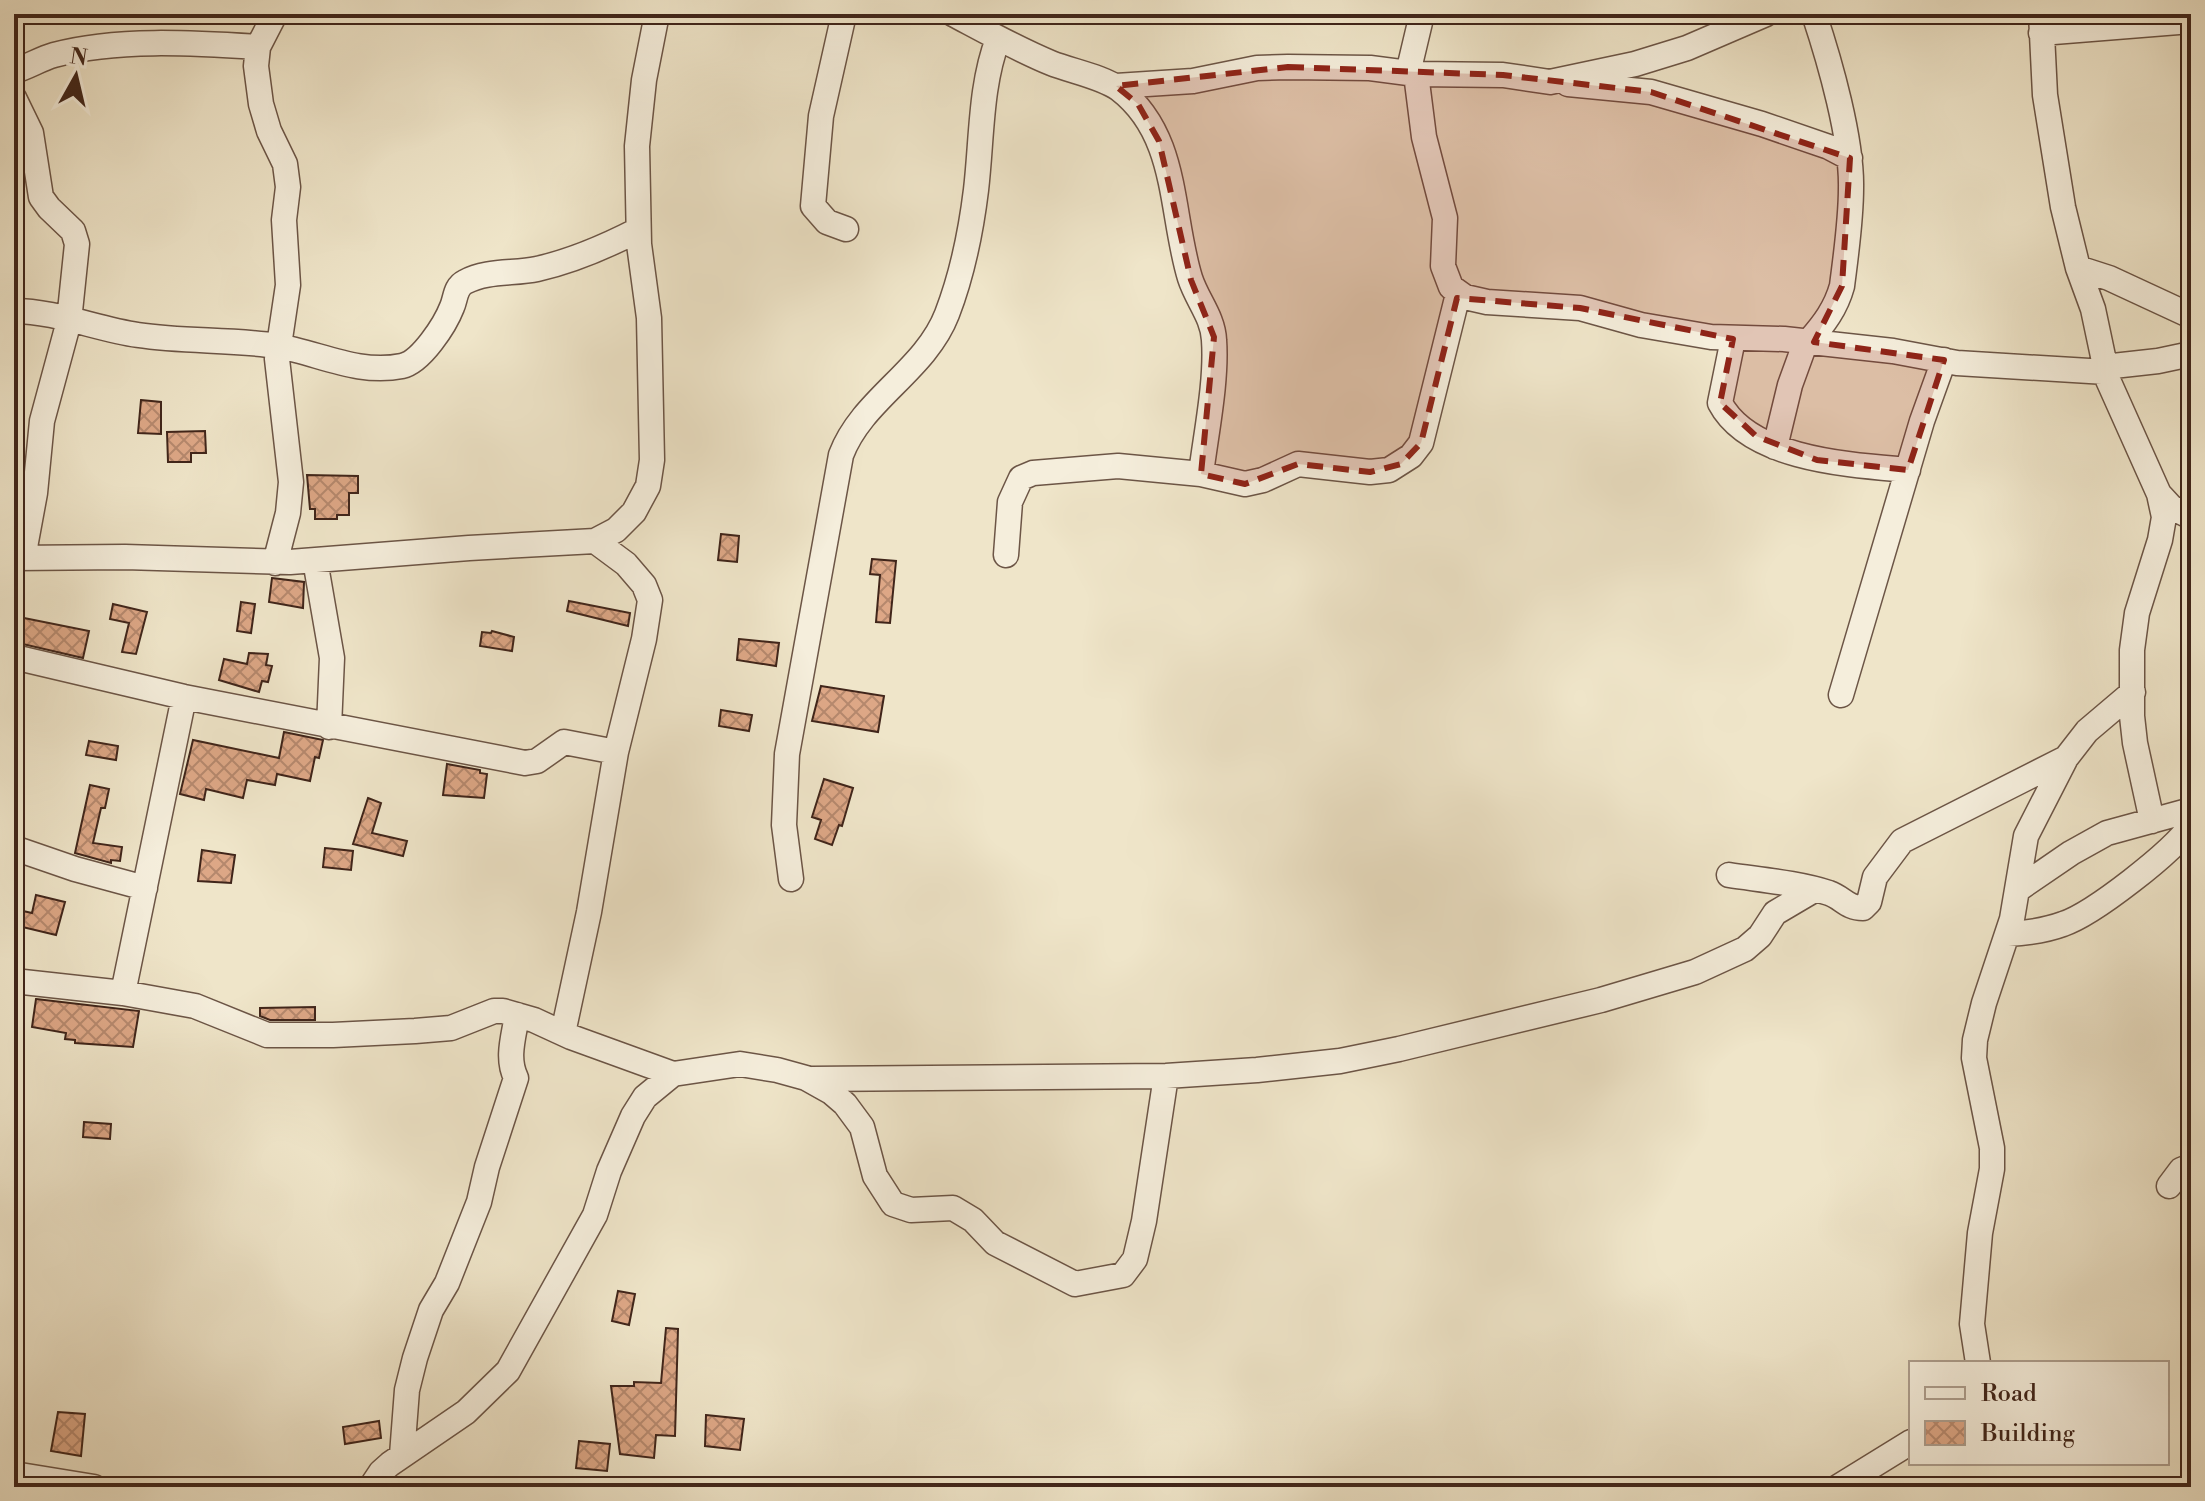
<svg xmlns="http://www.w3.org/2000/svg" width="2205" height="1501" font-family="'Libre Bodoni',serif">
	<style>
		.building { fill: url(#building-cross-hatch); stroke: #40251a; stroke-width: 2 }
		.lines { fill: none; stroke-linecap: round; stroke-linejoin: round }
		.minor-casing { stroke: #6c5546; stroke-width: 27 }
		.minor { stroke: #f5eedc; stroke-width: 24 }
		.marked { fill: #8f2418; fill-opacity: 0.2; stroke: #8f2418; stroke-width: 6; stroke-dasharray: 16 10; stroke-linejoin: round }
	</style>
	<defs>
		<pattern id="building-cross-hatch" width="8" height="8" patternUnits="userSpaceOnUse" patternTransform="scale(2)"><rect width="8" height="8" fill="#dda786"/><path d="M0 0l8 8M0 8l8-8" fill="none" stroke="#b5886d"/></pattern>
	</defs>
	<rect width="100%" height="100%" fill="#efe5c9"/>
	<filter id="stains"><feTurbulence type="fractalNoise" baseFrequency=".0025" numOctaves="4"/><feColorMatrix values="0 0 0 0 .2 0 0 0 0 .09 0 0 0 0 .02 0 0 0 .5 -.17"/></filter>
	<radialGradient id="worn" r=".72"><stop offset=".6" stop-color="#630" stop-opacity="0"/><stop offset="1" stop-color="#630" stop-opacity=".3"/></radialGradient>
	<!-- building -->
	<path class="building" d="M141,400L161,402V434L138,433Z
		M205,431L206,453H191V462H168L167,432Z
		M307,475L358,476V493H349V515H337V519H315V509H310Z
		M721,534L739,536L737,562L718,560Z
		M872,559L896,561L890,623L876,622L880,575L870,574Z
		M272,578L304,582L303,608L269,602Z
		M569,601L630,613L628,626L567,611Z
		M241,602L255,604L251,633L237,631Z
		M113,604L147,612L136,654L122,652L129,623L110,619Z
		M14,616L89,631L83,658L14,642Z
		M492,631L514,637L512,651L480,646L482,632L491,633Z
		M739,639L779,643L776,666L737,660Z
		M249,653L268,654L266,665L272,666L268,682L262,681L259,692L219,680L224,659L247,664Z
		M821,686L884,696L878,732L812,721Z
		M721,710L752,715L749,731L719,726Z
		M284,732L323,740L319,758L315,757L310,781L277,774L275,785L247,780L243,798L206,789L204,800L180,794L193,740L279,758Z
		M89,741L118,746L116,760L86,755Z
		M447,764L480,770V773L487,774L484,798L443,795Z
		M824,779L853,788L842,826L839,825L832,845L815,839L821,820L812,817Z
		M90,785L109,789L105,808H101L93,843L122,847L120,861L111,860V863L75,853Z
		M368,798L381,803L372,833L407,841L403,856L353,844Z
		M325,848L353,851L351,870L323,867Z
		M202,850L235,855L231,883L198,881Z
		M36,895L65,902L56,935L14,925V909L32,913Z
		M36,999L139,1011L133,1047L75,1043V1040L65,1039L66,1033L32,1027Z
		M315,1007V1020H270L260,1016V1008Z
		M84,1122L111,1124L110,1139L83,1137Z
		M618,1291L635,1294L629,1325L612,1321Z
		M666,1328L678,1329L675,1436L656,1435L654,1458L620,1454L611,1386H634V1382L661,1383Z
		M58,1412L85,1414L81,1456L51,1451Z
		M706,1415L744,1419L740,1450L705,1446Z
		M379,1421L381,1438L345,1444L343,1427Z
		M579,1441L610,1444L607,1471L576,1468Z"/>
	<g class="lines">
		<!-- minor casing -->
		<g class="minor-casing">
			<path id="minor" d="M844,14L821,116L813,206L827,222L846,229
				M953,14C985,31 1017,49 1051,63C1071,71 1103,77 1119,89C1179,135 1170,213 1190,278C1197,300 1213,317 1214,340C1217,381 1206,433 1201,474
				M2041,14L2045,95L2063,207L2078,268L2093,309L2108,380L2159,494L2171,507L2191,517
				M2041,33L2191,21
				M14,71C28,67 40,59 54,55C116,38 194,43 258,47
				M1408,73L1422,14
				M1416,74L1424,137L1445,218L1443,266L1451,287L1465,297L1487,302L1580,308L1641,325L1711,337L1784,339L1893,351L1957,363L2106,372
				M1568,84L1651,92L1762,124L1829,147L1850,158
				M1116,86L1193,81L1257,68L1288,67L1370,68L1416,74L1503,75L1550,82L1635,64L1687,48L1766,14
				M14,98L31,133L41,197L49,208L73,231L77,244L69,321L42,421L35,493L23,558
				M2078,268L2109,278L2191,316
				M14,311C55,311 97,329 138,335C184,342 232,339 277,346C319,353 358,375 402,366C421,362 445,325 452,307C456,298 455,287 465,282C487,270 514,274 537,269C573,261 605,247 638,230
				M1733,339L1720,403C1750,460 1852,465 1908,470
				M1809,341C1824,324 1836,308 1842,286C1846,254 1851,221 1851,188C1852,139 1830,62 1814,14
				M2104,367L2158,361L2191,354
				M1775,447L1790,385L1806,341
				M1006,555L1010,502L1021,478L1033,473L1118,466L1201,474L1245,484L1263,480L1298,464L1370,472L1389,470L1411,456L1421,443L1458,294
				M14,558L125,557L290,562L469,548L595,541L616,530L634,512L648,486L652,460L649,318L639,244L637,146L644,80L657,14
				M315,560L332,658L329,727
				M275,563L288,513L291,482L277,359L288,285L284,220L288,187L285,164L269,131L261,104L256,66L258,47L275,14
				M14,657L184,697L525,763L537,761L564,742L616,752
				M1841,695L1922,421L1944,360
				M2152,821L2135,743L2132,716V650L2137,613L2160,540L2164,517L2159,494
				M14,848L75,869L145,888
				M1729,875C1762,880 1798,883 1829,893C1843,898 1847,908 1863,908L1869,902L1875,877L1902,841L2066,758
				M791,879L784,825L787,754L841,455C862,399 925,371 947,314C962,275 971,231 976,190C982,139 980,86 998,39
				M2017,890L2071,853L2107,833L2191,810
				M2008,934C2027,933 2044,931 2063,924C2093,914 2173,852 2191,825
				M14,981L123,993L195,1006L267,1035H333L415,1031L451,1028L494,1011H503L534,1020L571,1037L673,1074L740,1064L777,1070L806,1078L831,1092L845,1104L862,1127L875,1176L893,1204L911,1210L953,1208L973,1220L995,1243L1075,1284L1123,1275L1135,1259L1144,1221L1166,1076
				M123,993L184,697
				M563,1033L589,912L616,752L644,639L650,600L644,585L626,564L595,541
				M812,1079L1166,1076L1257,1070L1340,1061L1399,1049L1601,1000L1695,972L1745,949L1760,936L1775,913L1814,890
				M2169,1186L2181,1170L2191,1166
				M1978,1363L1972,1324L1980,1233L1992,1169V1148L1974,1058L1975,1040L1984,1003L2012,919L2026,836L2066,758L2087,731L2133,692
				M402,1455L407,1390L415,1358L431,1310L447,1283L479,1202L487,1167L516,1078C506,1058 514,1036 517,1015
				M14,1474L94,1487
				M371,1487L381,1472L390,1464L466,1412L508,1371L595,1215L609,1171L633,1116L645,1097L673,1074
				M1838,1487L1911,1442"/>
		</g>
		<!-- minor -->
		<use href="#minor" class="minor"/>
	</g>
	<!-- marked area -->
	<path class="marked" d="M1288,67L1503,75L1651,92L1850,158L1842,286L1814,342L1944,360L1908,470L1817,460L1756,436L1720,403L1733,339L1580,308L1457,298L1421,443L1401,464L1370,472L1298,464L1245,484L1201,474L1214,337L1191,280L1159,141L1138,104L1116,86Z"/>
	<!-- margin -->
	<rect width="2205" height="1501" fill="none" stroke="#efe5c9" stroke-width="48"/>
	<rect x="16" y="16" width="2173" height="1469" fill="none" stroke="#40251a" stroke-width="4"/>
	<rect x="24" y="24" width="2157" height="1453" fill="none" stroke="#40251a" stroke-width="2"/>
	<!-- legend -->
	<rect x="1909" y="1361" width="260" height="104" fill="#f5eedc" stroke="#ad9e8e" stroke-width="2"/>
	<rect x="1925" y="1387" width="40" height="12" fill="#f5eedc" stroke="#ad9e8e" stroke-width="2"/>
	<text x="1981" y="1401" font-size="24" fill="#40251a">Road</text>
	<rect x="1925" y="1421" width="40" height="24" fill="url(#building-cross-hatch)" stroke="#ad9e8e" stroke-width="2"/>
	<text x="1981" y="1441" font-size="24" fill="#40251a">Building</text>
	<!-- north arrow -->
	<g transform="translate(76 76) rotate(8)" stroke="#f5eedc" stroke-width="6" paint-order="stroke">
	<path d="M0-6L14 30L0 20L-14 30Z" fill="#40251a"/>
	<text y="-12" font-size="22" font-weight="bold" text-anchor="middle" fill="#40251a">N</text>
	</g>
	<rect width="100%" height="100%" filter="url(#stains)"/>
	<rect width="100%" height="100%" fill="url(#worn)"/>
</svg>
